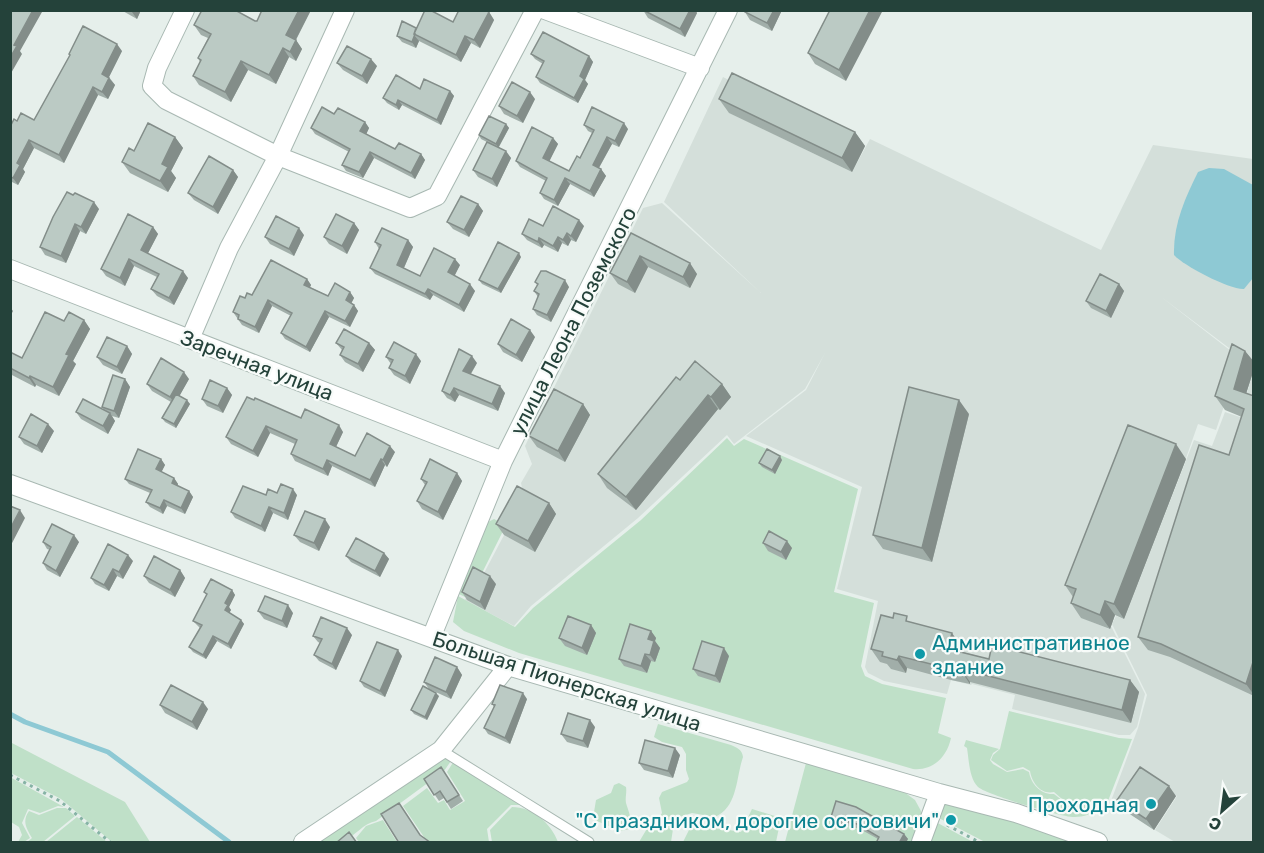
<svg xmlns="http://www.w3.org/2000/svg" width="1264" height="853" font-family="Rubik,sans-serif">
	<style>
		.built { fill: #d4dfda }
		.green { fill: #bfe0c8 }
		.water { fill: #8ec9d4 }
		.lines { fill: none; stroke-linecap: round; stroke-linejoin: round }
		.stream { stroke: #8ec9d4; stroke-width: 5 }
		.lane-casing { stroke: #a8b8b2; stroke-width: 11 }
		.street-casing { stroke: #a8b8b2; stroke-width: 20 }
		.path { stroke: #86b3a5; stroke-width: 3; stroke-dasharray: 3 4.5; stroke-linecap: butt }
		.lane { stroke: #fff; stroke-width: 9 }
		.street { stroke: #fff; stroke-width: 18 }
		.wall { fill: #a1aea9 }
		.shaded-wall { fill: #838d89 }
		.building { fill: #bbcac4; stroke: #838d89; stroke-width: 1.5 }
		.culture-dot { fill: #0f9aa8; stroke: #f7fbf9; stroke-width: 2 }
		.labels { text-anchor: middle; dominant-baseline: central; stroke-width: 4.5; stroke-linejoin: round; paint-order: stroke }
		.street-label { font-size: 21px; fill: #24423a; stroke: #f7fbf9 }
		.culture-label { font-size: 21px; fill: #0d838f; stroke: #f7fbf9; text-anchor: end }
	</style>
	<rect width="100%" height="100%" fill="#e6efeb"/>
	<!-- built -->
	<path class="built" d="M723,77L742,87L730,113L852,172L870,139L1101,250L1153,145L1253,159V363L1241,357L1160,296L1240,358L1216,430L1198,424L1186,458L1080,617L1109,629L1111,626L1145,694L1137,727L1130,735H1119L1012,709L1015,695L972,684L971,685L951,680L947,694L884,681L868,673L865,667L878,601L837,589L862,487L746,436L806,390L825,353L805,389L734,444L727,435L638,518L531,606L514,626L465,600L478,573L483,575L524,497L521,483L532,464L525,446L643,208L662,203L761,293L664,202Z
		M1253,372V842H1175L1155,830L1177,796L1147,777L1125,809L1111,801L1138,728L1147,695L1112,624L1116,616L1124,619L1194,440L1212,446L1225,412L1240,417Z"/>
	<!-- green -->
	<path class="green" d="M727,438L734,446L744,439L858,489L834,592L874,603L861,666L865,676L882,684L946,698L938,733L951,738C947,757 933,771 913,769L519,653L464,631L453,622L458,596L515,627L533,608L641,520Z
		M494,519L506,525L482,573L465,597L459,594L480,535L486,523Z
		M1009,711L1119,738L1132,739L1108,801L1098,809L1074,807L1097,811C1090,814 1083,817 1075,817C1064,818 985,794 978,787C969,778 969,760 967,748L964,746L966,740L999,749L993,753L990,760L993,764L1007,772L1023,769L1029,772C1031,784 1041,795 1054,794L1070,806L1054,792C1041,795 1032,783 1030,771L1023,767L1007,771L991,760L993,755L1000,749Z
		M658,724L731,745C737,748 742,749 743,757C736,777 738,807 715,817L692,813L679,817L673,829L671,842H639L648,827L658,819L662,813L659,798L662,792L687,782L689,779L686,770V754L682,747L662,742L654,737Z
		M10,742L125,802L150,842H112L61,799L11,773Z
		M445,757L451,761L444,771L376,821C362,824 357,835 343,841C335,845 322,842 313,842Z
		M454,761L524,805H511L487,829L489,842H416L424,837L403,806L427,788L438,803L444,800L450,810L465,801L447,772Z
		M806,763L900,789L915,800L921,811V822L915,842H785Z
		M10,777L64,807L58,806L40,813L28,809L22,823L30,838L24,842H18L22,835L19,827L11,822Z
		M619,783L626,787C627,793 625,797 626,803C629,813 632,818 630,829L620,831L597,821L594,812L596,800L611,793L614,785Z
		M940,798L1071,836L1067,842H985L933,815Z
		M512,807C532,807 551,823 558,842H492L490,830Z
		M57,808H66L75,816L43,842H27L32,838C26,828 22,821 29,811L39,815Z
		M752,809L781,818L776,842H683L692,824L741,832Z
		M77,817L107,842H46Z
		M383,820L397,842H359L356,838L366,826Z
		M932,820L973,842H924Z"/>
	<!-- water -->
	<path class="water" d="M1209,168L1224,169L1253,185V278L1244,289C1230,290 1184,266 1174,255C1173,225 1185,198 1198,172Z"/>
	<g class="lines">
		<!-- stream -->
		<path class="stream" d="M10,714L25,722L108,752L229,842"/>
		<!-- lane casing -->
		<g class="lane-casing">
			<path id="lane" d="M441,750L589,842"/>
		</g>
		<!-- street casing -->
		<g class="street-casing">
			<path id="street" d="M185,10L157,68L152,86L166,100L278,156L410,208L437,196L535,10
				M545,10L700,68
				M10,269L503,461
				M190,339L229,248L278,156L345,10
				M10,484L508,666L939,793L1016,813L1098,842
				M431,638L503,461L728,10
				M303,842L441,750L508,666
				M921,842L939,793"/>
		</g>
		<!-- path -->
		<path class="path" d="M10,775L60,801L110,842
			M947,825L979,842"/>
		<!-- lane -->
		<use href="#lane" class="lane"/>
		<!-- street -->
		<use href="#street" class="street"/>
	</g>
	<!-- wall -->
	<path class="wall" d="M121,10H141L137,19Z
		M311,10L296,40L302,49L296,61L289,57L276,84L248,70L231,102L199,85L193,76L200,62L198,58L208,38L201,35L194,25L255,21Z
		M643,10H695L697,13L685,37L648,18Z
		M746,10H782L772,31L750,20L745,12Z
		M830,10L846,81L815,64L808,53Z
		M489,12L494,20L480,48L471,43L461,62L419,41L416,48L402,42L397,36Z
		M122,51L109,77L115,85L108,99L98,95L64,163L34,148L23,169L25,172L18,185L10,181V127L17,121L34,120L70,56L69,54Z
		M531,54L589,56L593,62L585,80L588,84L578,103L540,83L536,77L543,64L535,59Z
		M337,63L377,66L367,84L343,70Z
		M420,89L450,91L454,96L441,125L402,105L399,110L387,103L383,98Z
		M535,99L523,123L504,114L499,106Z
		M719,99L855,132L865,146L852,172L729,113Z
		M334,114L365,122L369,128L366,134L395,149L421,154L425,160L415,179L374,158L363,178L346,171L342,165L349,152L315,134L311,128Z
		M506,124L509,128L499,147L511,158L497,187L478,177L473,170L487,142L481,139L479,135Z
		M584,125L628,129L619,147L612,144L599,168L601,169L606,176L594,197L570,184L558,206L544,199L540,193L546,181L520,167L516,161L553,138L558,144L549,161L569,171L580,158L592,133L588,131Z
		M175,137L183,148L171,171L176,178L168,192L130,173L122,162Z
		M233,170L238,177L218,214L194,200L188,193Z
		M478,204L483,211L469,237L453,229L447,222Z
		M99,209L86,234L80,231L66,263L45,255L40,247L53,217Z
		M354,223L359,230L347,254L329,244L324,237Z
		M543,226H584L576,242L571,240L568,246L562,243L558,252L544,245L542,248L527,240L522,234Z
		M153,227L158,234L148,253L188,278L174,305L157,296L151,289L157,277L134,266L125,286L106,276L101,269Z
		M631,233L697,274L690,288L648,267L635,293L618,284L610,273Z
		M304,235L294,256L270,244L265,237Z
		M408,240L413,247L404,268L420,276L460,265L454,275L475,291L464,312L433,295L430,300L375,274L370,268L379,249L375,242Z
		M521,257L501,293L482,284L479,280Z
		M307,279L311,285L310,287L328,296L350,292L354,298L351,303L354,305L358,311L350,327L329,317L310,352L285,339L281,333L291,316L272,306L259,333L242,325L233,312L245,298L252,295Z
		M535,282L569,287L551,322L537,315L533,309L538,297L534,291L537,285Z
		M1119,284L1124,291L1111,318L1091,308L1086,301Z
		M84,320L90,329L73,361L76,364L59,396L36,385L35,387L10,374V352L22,358L64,321Z
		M535,337L522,362L503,352L498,344Z
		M336,343H369L375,350L363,372L345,362L340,355L342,350Z
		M127,346L132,354L122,374L103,365L97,357Z
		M1245,351L1254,362V369L1246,394L1254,396V696L1170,657L1148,650L1138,637L1229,455L1242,417L1225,410L1215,396Z
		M386,357L421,361L410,384L394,375L389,368L391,364Z
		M477,363L471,374L505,393L498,411L459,395L455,402L447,398L442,391Z
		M125,379L130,387L119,418L112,416L115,421L108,434L81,419L76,412L104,410L102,407Z
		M189,379L179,396L190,404L176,428L165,422L162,418L171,402L152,391L147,384Z
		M680,380L722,384L731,397L720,410L718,409L636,510L607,488L598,474Z
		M227,388L232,395L223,413L207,406L202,399Z
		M247,397L301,418L343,432L336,447L355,456L395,452L387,467L385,465L375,487L332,466L328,476L295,461L291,454L295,444L270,433L258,457L231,444L226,437Z
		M583,404L590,415L565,462L537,447L529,436Z
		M969,414L932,562L883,549L873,535Z
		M54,431L42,453L24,444L19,437Z
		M161,459L165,465L161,472L174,478L178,484L177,486L189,491L193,497L185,514L167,506L163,514L150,507L146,502L150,493L129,484L125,479Z
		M1186,459L1124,619L1115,615L1110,629L1081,618L1071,603L1073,597L1065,585Z
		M782,460L775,474L762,467L759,463Z
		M457,473L462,481L443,520L422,509L417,501L425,485L421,479Z
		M277,493L297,495L288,520L273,513L265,532L235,518L231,512L266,495Z
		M549,503L556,514L535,552L504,535L496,524Z
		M330,527L319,551L300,542L294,535Z
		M43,542H79L60,577L47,570L43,563L50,550L47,549Z
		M763,543L792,548L786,560L768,551Z
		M384,553L389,559L380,577L351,562L346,556Z
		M133,561L123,579L117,576L109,591L95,584L91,578Z
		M180,570L185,578L175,597L149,583L144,576Z
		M496,584L485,610L467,600L462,592Z
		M232,590L235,595L229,607L231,610L229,613L241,620L244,624L231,649L217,641L206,659L193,652L189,647L200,628L193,621L207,596L204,592Z
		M258,611L293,613L287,628L264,619Z
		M912,622L961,646L959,651L989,659L1130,680L1139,692L1131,723L970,682V684L951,680L907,668L906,673L891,669L887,664L880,662L871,649Z
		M591,625L596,633L587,655L565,646L559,638Z
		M651,631L656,638L655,641L660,648L655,662L651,661L647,673L624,666L619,659Z
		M352,635L336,670L319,661L314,655L320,643L318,642L313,636Z
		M402,656L385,697L364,687L360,681Z
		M729,656L720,683L698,676L693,669Z
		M457,667L462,675L451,699L429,689L424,682Z
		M439,696L427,720L414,714L411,710Z
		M527,699L510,744L488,734L484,728L494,707L492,704Z
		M160,705L208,709L197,730L165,713Z
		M595,727L588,748L567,742L561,734Z
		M680,755L673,778L644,770L639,763Z
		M441,767L463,801L451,809L444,798L439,801L424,779Z
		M1176,796L1154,830L1125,811L1117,800Z
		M831,817L904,834L908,839H878L860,829L835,822Z"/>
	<!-- shaded-wall -->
	<path class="shaded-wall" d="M33,10H41L42,12L20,51L22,54L10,75V58L14,45Z
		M133,10H141L137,19L132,12Z
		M299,10H311L293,45L286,35Z
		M690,10H695L697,13L685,37L680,29Z
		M774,10H782L772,31L767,23Z
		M870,10H883L846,81L839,70Z
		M489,12L494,20L480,48L474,40Z
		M414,35L419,41L416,48L412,42Z
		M465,36L471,43L461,62L456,55Z
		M296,40L302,49L296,61L290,52Z
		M117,44L122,51L107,81L102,74Z
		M283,48L289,57L276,84L269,75Z
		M589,56L593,62L585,80L588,84L578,103L574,98L580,76Z
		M371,59L377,66L367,84L362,76Z
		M241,61L248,70L231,102L225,92Z
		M109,78L115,85L108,99L102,92Z
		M93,87L98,95L64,163L59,155Z
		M450,91L454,96L441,125L437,120Z
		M530,92L535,99L523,123L517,116Z
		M398,100L402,105L399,110L396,105Z
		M365,122L369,128L365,137L360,131Z
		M624,123L628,129L619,147L615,141Z
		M506,124L509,128L498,148L496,144Z
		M855,132L865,146L852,172L842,158Z
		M175,137L183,148L171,171L176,178L168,192L160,181L162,164Z
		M607,137L612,144L597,171L593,165Z
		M553,138L558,144L548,164L543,158Z
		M29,140L34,148L23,169L25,172L18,185L13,178L17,163Z
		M506,151L511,158L497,187L492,179Z
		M370,152L374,158L363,178L359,172Z
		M421,154L425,160L415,179L411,173Z
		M601,169L606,176L594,197L590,191Z
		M233,170L238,177L218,214L213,207Z
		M565,178L570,184L558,206L554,200Z
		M94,202L99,209L86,234L81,227Z
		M478,204L483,211L469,237L464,230Z
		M579,220L584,226L576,242L571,236Z
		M354,223L359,230L347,254L342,246Z
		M75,224L80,231L66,263L61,256Z
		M153,227L158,234L146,257L141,250Z
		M299,228L304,235L294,256L289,249Z
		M567,233L571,240L568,246L563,240Z
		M558,237L562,243L558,252L553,246Z
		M539,238L544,245L542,248L538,242Z
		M408,240L413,247L402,272L397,265Z
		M519,253L521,257L501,293L498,289Z
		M640,256L648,267L635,293L627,282Z
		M129,259L134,266L125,286L120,278Z
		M455,259L460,265L453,279L448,272Z
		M690,263L697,274L690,288L683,277Z
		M183,271L188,278L174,305L169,298Z
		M307,279L311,285L308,291L304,285Z
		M565,280L569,287L551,322L547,315Z
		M470,284L475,291L464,312L459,305Z
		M1119,284L1124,291L1111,318L1106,311Z
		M428,289L433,295L430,300L425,294Z
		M350,292L354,298L350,306L346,300Z
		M268,300L272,306L259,333L255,327Z
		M354,305L358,311L350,327L345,321Z
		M10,307L13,311L10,317Z
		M325,311L329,317L310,352L306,347Z
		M84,320L90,329L73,361L76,364L59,396L53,387L66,354Z
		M530,330L535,337L522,362L516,355Z
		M369,343L375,350L363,372L358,364Z
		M127,346L132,354L122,374L117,367Z
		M1245,351L1254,362V369L1243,403L1234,389Z
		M416,354L421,361L410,384L405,376Z
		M472,356L477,363L468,378L463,371Z
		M184,372L189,379L175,404L170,397Z
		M30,376L36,385L35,387L29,378Z
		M125,379L130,387L119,418L114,411Z
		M722,384L731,397L720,410L711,397Z
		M500,386L505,393L498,411L492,404Z
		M227,388L232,395L223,413L218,406Z
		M454,388L459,395L455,402L450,395Z
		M708,395L718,409L636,510L626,497Z
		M187,400L190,404L176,428L174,424Z
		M959,400L969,414L932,562L922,548Z
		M583,404L590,415L565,462L558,451Z
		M110,413L115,421L108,434L103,426Z
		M48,424L54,431L42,453L37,446Z
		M339,425L343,432L334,451L330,444Z
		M266,426L270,433L258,457L253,451Z
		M1176,444L1186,459L1124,619L1114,604Z
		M390,446L395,452L387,467L383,460Z
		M780,456L782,460L775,474L772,470Z
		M161,459L165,465L160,475L156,469Z
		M381,459L385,465L375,487L370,480Z
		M327,460L332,466L328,476L323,469Z
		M457,473L462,481L443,520L438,512Z
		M174,478L178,484L176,489L172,483Z
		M293,489L297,495L288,520L284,513Z
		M189,491L193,497L185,514L181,508Z
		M164,500L167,506L163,514L160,508Z
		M549,503L556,514L535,552L528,541Z
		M269,507L273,513L265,532L261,526Z
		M20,510L25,518L10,547V529Z
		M325,519L330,527L319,551L314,543Z
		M74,535L79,542L60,577L56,571Z
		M787,541L792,548L786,560L781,552Z
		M384,553L389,559L380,577L375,571Z
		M128,555L133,561L123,579L119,572Z
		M113,569L117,576L109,591L104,585Z
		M180,570L185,578L175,597L170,590Z
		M490,576L496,584L485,610L480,602Z
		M232,590L235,595L229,607L231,610L228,615L225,610V603Z
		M1105,601L1115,615L1110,629L1100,615Z
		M288,605L293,613L287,628L282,621Z
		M241,620L244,624L231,649L228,644Z
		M591,625L596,633L587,655L582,648Z
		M347,628L352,635L336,670L332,664Z
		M651,631L656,638L655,641L660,648L655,662L650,655L648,639Z
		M952,633L961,646L956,661L948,649Z
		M213,636L217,641L206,659L203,655Z
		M724,648L729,656L720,683L715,676Z
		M398,650L402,656L385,697L380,691Z
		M645,654L651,661L647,673L641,666Z
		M899,656L907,668L906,673L897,660Z
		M1254,659V695L1246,684Z
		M457,667L462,675L451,699L446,692Z
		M961,669L970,682V684L961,671Z
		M1130,680L1139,692L1131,723L1122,710Z
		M436,693L439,696L427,720L425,717Z
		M523,693L527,699L510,744L505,738Z
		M203,702L208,709L197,730L192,722Z
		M590,720L595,727L588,748L583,741Z
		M675,748L680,755L673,778L668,771Z
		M1169,786L1176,796L1154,830L1146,819Z
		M904,834L908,839L906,843H899Z"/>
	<!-- building -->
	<path class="building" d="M10,10H33L14,45L17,46L10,58Z
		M202,10H235L255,21H257L262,10H299L286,35L296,40L290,52L283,48L269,75L241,61L225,92L193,76L201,60L198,58L211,34L194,25Z
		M425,10H430L453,22L459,10H485L489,12L474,40L465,36L456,55L414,34Z
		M643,10H690L680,29Z
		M746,10H774L767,23L745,12Z
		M830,10H870L839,70L808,53Z
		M402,21L416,28L414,34H415L412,42L397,36Z
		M83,26L117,44L102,74L109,78L102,92L93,87L59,155L29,140L17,163L20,165L13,178L10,176V127L14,119L17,121L21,113L34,120L70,55L69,54Z
		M543,32L589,56L580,76L584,79L574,98L536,77L544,61L531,54Z
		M347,46L371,59L362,76L337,63Z
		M732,73L855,132L842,158L719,99Z
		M396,75L420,89L424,79L450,91L437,120L398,100L396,105L383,98Z
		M512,82L530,92L517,116L499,106Z
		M322,107L334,114L338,108L365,122L360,131L395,149L399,143L421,154L411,173L370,152L359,172L342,165L350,149L311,128Z
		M592,107L624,123L615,141L607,137L593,165L601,169L590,191L565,178L554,200L540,193L547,178L516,161L532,127L553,138L543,158L569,171L577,156L580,158L594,130L584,125Z
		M489,116L506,124L496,144L479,135Z
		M148,123L175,137L162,164L168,167L160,181L122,162L129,148L134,151Z
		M487,142L506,151L492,179L473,170Z
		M209,156L233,170L213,207L188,193Z
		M67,192L73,195L75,193L94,202L81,227L75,224L61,256L40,247L53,217Z
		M461,196L478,204L464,230L447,222Z
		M553,206L579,220L571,236L567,233L563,240L558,237L553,246L539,238L538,242L522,234L529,219L543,226Z
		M128,214L153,227L141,250L183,271L169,298L151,289L159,274L129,259L120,278L101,269Z
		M336,214L354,223L342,246L324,237Z
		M276,216L299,228L289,249L265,237Z
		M382,228L408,240L397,265L420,276L434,248L455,259L448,272L470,284L459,305L428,289L425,294L370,268L381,245L375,242Z
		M631,233L690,263L683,277L640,256L627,282L610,273Z
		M498,242L519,253L498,289L479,280Z
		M271,260L307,279L304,285L328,296L335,283L350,292L346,300L354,305L345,321L325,311L306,347L281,333L292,313L268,300L255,327L238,319L239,315L233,312L240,296L245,298L247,293L252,295Z
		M541,271H546L565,280L547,315L533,309L539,294L534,291L538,284L535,282Z
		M1100,274L1119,284L1106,311L1086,301Z
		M45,312L64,321L69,312L84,320L66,354L69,355L53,387L30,376L29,378L10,368V352L22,358Z
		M511,319L530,330L516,355L498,344Z
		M344,329L369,343L358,364L340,355L344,347L336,343Z
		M107,337L127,346L117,367L97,357Z
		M394,342L416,354L405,376L389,368L393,360L386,357Z
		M1232,344L1245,351L1234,389L1254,396V659L1246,684L1161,644L1138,637L1199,445L1229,455L1244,409L1215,396Z
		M459,349L472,356L463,371L500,386L492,404L454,388L450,395L442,391Z
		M161,358L184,372L170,397L147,384Z
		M695,361L722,384L711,397L708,395L626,497L598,474L676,377L680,380Z
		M113,375L125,379L114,411L102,407Z
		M210,380L227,388L218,406L202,399Z
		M909,387L959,400L922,548L873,535Z
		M554,389L583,404L558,451L529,436Z
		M176,394L187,400L174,424L162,418Z
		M247,397L254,400L255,398L301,418L305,409L339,425L330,444L355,456L367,433L390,446L383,460L381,459L370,480L327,460L323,469L291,454L297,440L266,426L253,451L226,437Z
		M83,399L110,413L103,426L76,412Z
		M31,414L48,424L37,446L19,437Z
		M1128,425L1176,444L1114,604L1105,601L1100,615L1071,603L1076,589L1065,585Z
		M138,449L161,459L156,469L174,478L172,483L189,491L181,508L164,500L160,508L146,502L152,490L125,479Z
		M767,449L780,456L772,470L759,463Z
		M430,459L457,473L438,512L417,501L427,482L421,479Z
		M281,484L293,489L284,513L269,507L261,526L231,512L243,486L266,495L268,489L277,493Z
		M517,486L549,503L528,541L496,524Z
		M10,506L20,510L10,529Z
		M305,511L325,519L314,543L294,535Z
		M52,524L74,535L56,571L43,563L51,547L43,542Z
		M769,531L787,541L781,552L763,543Z
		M356,538L384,553L375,571L346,556Z
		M108,544L128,555L119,572L113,569L104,585L91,578Z
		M154,556L180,570L170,590L144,576Z
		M473,567L490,576L480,602L462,592Z
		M211,579L232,590L225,603L228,605L225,610L241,620L228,644L213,636L203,655L189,647L202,625L193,621L207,594L204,592Z
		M265,596L288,605L282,621L258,611Z
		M894,613L907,616L906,621L952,633L948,649L989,659L992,645L1130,680L1122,710L961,669V671L943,667L899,656L897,660L882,656L883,652L871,649L881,615L893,618Z
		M568,616L591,625L582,648L559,638Z
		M321,617L347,628L332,664L314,655L322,639L313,636Z
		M630,624L651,631L648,639L654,641L650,655L645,654L641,666L619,659Z
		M702,641L724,648L715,676L693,669Z
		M377,642L398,650L380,691L360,681Z
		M435,657L457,667L446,692L424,682Z
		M171,685L203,702L192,722L160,705Z
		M500,685L523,693L505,738L484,728L495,705L492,704Z
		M423,686L436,693L425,717L411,710Z
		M568,713L590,720L583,741L561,734Z
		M645,740L675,748L668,771L639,763Z
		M441,767L459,795L447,802L440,791L434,795L424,779Z
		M1140,767L1169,786L1146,819L1117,800Z
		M836,801L856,807L904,834L899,843H876L879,837L857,824L831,817Z
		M399,803L420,835L431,843H399L381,814Z
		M349,832L357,843H336Z"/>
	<!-- markers -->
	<g class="culture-dot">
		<circle cx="920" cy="654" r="6"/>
		<circle cx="1151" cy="804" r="6"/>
		<circle cx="951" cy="820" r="6"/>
	</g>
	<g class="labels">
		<!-- street labels -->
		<g class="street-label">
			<text transform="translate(573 321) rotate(-63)">улица Леона Поземского</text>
			<text transform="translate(257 365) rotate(21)">Заречная улица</text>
			<text transform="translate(567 681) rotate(18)">Большая Пионерская улица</text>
		</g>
		<!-- culture labels -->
		<g class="culture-label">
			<text x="932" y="642" text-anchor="start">Административное<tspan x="932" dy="24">здание</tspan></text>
			<text x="1139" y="804">Проходная</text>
			<text x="939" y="820">"С праздником, дорогие островичи"</text>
		</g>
	</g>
	<!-- border -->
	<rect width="1264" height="853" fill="none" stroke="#24423a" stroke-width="24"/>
	<!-- north arrow -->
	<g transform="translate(1222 811) rotate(208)" stroke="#f7fbf9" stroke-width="4.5" paint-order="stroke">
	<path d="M0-4.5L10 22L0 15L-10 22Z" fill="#24423a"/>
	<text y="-9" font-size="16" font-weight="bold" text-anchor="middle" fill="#24423a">С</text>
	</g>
</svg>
